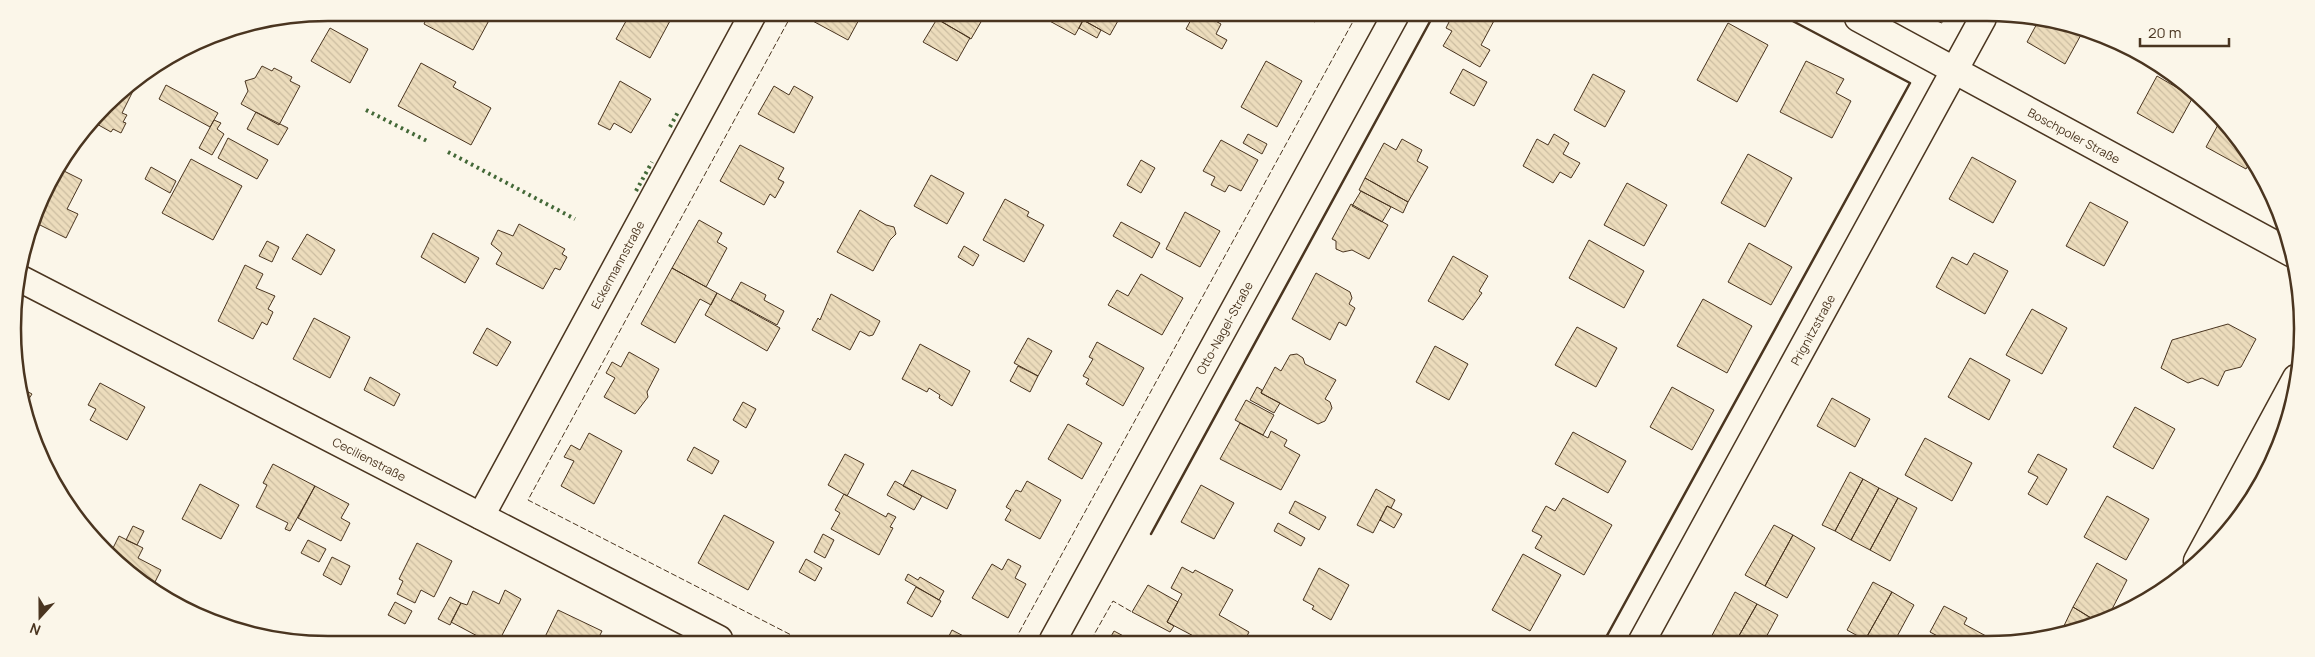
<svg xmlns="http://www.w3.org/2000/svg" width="2315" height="657" font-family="Manrope,sans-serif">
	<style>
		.building { fill: url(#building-back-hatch); stroke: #4a3520 }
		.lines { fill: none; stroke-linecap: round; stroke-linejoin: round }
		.minor-casing { stroke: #4a3520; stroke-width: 29 }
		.minor { stroke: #fbf6e9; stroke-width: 26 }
		.hedge { stroke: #436837; stroke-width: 4; stroke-dasharray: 2.5 4; stroke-linecap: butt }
		.fence { stroke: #4a3520; stroke-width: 1; stroke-dasharray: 6 2.5; stroke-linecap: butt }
		.wall { stroke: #4a3520; stroke-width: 2.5 }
		.labels { text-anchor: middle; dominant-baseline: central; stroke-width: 4; stroke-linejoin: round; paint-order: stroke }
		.street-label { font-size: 12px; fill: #4a3520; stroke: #fbf6e9 }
		.rim { fill: none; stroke: #4a3520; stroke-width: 2.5 }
	</style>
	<defs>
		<pattern id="building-back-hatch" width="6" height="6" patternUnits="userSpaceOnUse" patternTransform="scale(1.25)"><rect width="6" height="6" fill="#ecdcbc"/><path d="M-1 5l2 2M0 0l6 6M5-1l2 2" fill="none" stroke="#ccbda1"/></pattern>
	</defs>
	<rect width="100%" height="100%" fill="#fbf6e9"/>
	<!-- building -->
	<path class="building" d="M429,13H493L473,50L424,24Z
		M630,14H661L671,19L650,58L616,39Z
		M811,14H862L848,40L809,19Z
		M939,15H985L971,39L937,19Z
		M1048,15H1086L1075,35L1046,19Z
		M1086,15H1112L1119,19L1110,35L1083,20Z
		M1193,16H1206L1221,24L1216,34L1227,40L1222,49L1186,29Z
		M1304,16H1318L1315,22Z
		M1452,16L1496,17L1481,45L1490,50L1480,67L1443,46L1452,31L1446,28Z
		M2040,18L2048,19L2082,33L2065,64L2027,42Z
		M937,19L970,38L957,61L923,42Z
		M1083,20L1101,30L1097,38L1079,28Z
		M1728,23L1768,45L1737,102L1697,80Z
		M330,28L368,49L350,83L311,61Z
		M1266,61L1302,81L1277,127L1241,107Z
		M1806,61L1844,79L1836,93L1851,101L1832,138L1780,112Z
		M421,63L456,82L453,87L491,108L471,145L398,106Z
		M262,66L272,71L274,68L292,77L290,81L300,86L279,125L241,104L248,91L245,81L255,78Z
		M1463,69L1487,82L1474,106L1450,93Z
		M1593,74L1625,91L1605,127L1574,110Z
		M2157,76L2193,97L2173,133L2137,113Z
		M620,81L651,99L631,133L614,123L610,130L598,124Z
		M166,85L218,113L210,127L159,99Z
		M128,86L134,89L122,113L127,115L123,122L126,123L121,133L113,129L111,132L95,123L120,91Z
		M774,86L789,95L794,86L813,97L794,133L758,114Z
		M256,112L288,128L278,145L247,129Z
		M214,120L221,123L217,129L224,134L212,155L199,148Z
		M2219,123L2249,153L2252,159L2246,169L2206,147Z
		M1248,134L1267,144L1262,154L1243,143Z
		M1554,134L1569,143L1563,154L1580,163L1571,178L1560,172L1553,183L1523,166L1537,139L1548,145Z
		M228,138L268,160L257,179L218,158Z
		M1402,139L1422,150L1417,161L1428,167L1408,202L1365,178L1384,143L1396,150Z
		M1221,140L1258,160L1241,191L1229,185L1225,192L1211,185L1215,177L1203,171Z
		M740,145L784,168L778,179L784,182L775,198L770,194L764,205L720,181Z
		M1748,154L1792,178L1765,227L1721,203Z
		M1972,157L2016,181L1993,223L1949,199Z
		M191,159L242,186L213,240L162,213Z
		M1141,160L1155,168L1141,193L1127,185Z
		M151,167L176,181L170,193L145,179Z
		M60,169L82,180L67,209L78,214L66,238L36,223L45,188Z
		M931,175L964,193L947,224L914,206Z
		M1365,178L1408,202L1403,213L1359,190Z
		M1627,183L1667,205L1644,246L1604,225Z
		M1361,191L1391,207L1382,222L1352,206Z
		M1005,199L1029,212L1027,216L1044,225L1024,262L983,240Z
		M2090,202L2128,222L2104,266L2066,246Z
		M1351,204L1388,225L1369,259L1352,250L1343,252L1336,249V241L1332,239Z
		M860,210L886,225L894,227L896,234L890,240L873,271L837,252Z
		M1185,212L1220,231L1200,267L1166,249Z
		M699,220L722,233L717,242L727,248L706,287L672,268Z
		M1121,222L1160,243L1152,258L1113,236Z
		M519,224L565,249L562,254L567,257L560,270L555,268L543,289L496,264L502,253L491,244L498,230L513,236Z
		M433,233L479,258L465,283L421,257Z
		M307,234L335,250L321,275L292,259Z
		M1589,240L1644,271L1624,308L1569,278Z
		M267,241L279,247L272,262L259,256Z
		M1749,243L1792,267L1771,305L1728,282Z
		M964,246L979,255L973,266L958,257Z
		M1974,253L2008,271L1985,314L1936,287L1952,257L1967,265Z
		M1453,256L1488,276L1479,291L1482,293L1463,320L1428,301Z
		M245,265L263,274L256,288L275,296L268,309L273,312L267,325L262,322L253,339L218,321Z
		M672,268L717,293L711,305L700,299L675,343L641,324Z
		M1316,273L1350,292L1352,298L1349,304L1355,308L1346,326L1339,322L1330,340L1292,319Z
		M1141,274L1183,298L1162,335L1108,305L1117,290L1128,296Z
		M741,282L766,295L764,300L784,311L777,325L731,300Z
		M717,293L780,328L767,351L705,315Z
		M831,294L880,321L873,335L869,336L860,331L850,350L812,330L818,318L820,320Z
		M1703,299L1752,326L1727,373L1677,346Z
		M2032,309L2067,328L2042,374L2006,355Z
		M314,318L350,337L330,378L293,359Z
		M2228,324L2256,339L2241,367L2225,371L2218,386L2202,378L2188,383L2161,368L2172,340Z
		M1577,327L1617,348L1596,387L1555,365Z
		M487,328L511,342L497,366L473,353Z
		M1028,338L1052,351L1038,376L1014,363Z
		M1097,342L1144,368L1123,406L1086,384L1089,379L1083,376L1093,359L1089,357Z
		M920,344L970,371L952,406L939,398L940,395L929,388L927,392L902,379Z
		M1435,346L1468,364L1449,400L1416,382Z
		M629,352L659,369L647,392L648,397L635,414L604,397L615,378L606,373L612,362L621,367Z
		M1297,354L1303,358L1305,364L1336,380L1325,399L1330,402L1332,408L1325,421L1318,424L1261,393L1275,367L1281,371L1290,355Z
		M1970,358L2010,380L1989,420L1948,397Z
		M1018,366L1038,376L1030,392L1010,381Z
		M370,377L400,394L394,406L364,390Z
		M100,383L145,407L127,440L90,420L96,409L88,405Z
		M1257,387L1262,390L1261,393L1280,403L1274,413L1250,400Z
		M1672,387L1714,410L1692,450L1650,427Z
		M21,388L32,394L23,408Z
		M1832,398L1870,419L1855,447L1817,426Z
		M1246,400L1274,415L1263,435L1235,420Z
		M743,402L756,409L746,428L733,420Z
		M2135,407L2175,429L2153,469L2113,447Z
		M1240,423L1268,438L1271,431L1287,440L1284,446L1300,455L1281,490L1220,459Z
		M1068,424L1102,443L1082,479L1048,459Z
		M1573,432L1626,461L1608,493L1555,464Z
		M589,433L622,451L594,504L561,486L574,461L564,457L571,445L580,450Z
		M1925,438L1972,463L1952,501L1905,475Z
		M694,447L719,461L712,474L687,460Z
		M845,454L864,464L847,496L828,485Z
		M2038,454L2067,469L2047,505L2028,494L2038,477L2028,472Z
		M273,464L315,486L290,531L285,529L288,523L256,507L267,485L263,483Z
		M912,470L956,490L947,509L903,486Z
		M1850,472L1863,479L1835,531L1822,525Z
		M1863,479L1879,488L1851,540L1835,531Z
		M895,481L922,496L914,510L887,495Z
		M1027,481L1061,500L1040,539L1005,520L1011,510L1006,507L1016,490L1021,492Z
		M200,484L239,505L221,539L182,519Z
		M1201,485L1234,503L1214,539L1181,522Z
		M315,486L349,504L341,518L350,523L341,541L298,518Z
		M1879,488L1898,498L1870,550L1851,540Z
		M1376,489L1395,500L1391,508L1387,506L1373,533L1357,525Z
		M844,494L886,517L888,513L896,517L890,527L893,528L879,555L831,529L840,513L835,510Z
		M2107,496L2149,519L2126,560L2084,537Z
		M1563,498L1612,525L1584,575L1535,548L1542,536L1532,531L1546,506L1555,511Z
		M1898,498L1917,508L1890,561L1870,550Z
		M1295,501L1326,517L1319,530L1289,513Z
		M1387,506L1402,514L1394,528L1380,520Z
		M724,515L774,542L748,590L698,563Z
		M1278,523L1305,538L1301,546L1274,531Z
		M1774,525L1793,535L1765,586L1745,575Z
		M133,526L144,531L137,545L126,540Z
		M823,534L834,540L825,558L814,552Z
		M1793,535L1815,548L1787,598L1765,586Z
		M119,536L143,548L138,558L161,570L151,590L111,552Z
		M308,540L326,549L319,562L301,553Z
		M417,543L452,561L434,597L421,590L415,603L397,594L403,581L399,579Z
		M1523,554L1561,575L1530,631L1492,610Z
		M332,557L350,566L341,585L323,575Z
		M806,559L822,568L815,581L799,572Z
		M1008,559L1021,566L1015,578L1026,584L1008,618L972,598L992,564L1002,570Z
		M2097,563L2127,580L2108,617L2096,621L2073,607Z
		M1182,567L1193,573L1195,570L1233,590L1219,615L1249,632L1245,640H1201L1167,622L1182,594L1171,588Z
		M1319,568L1349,585L1331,620L1312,609L1314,606L1303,600Z
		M908,574L918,580L920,577L944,591L939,600L905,580Z
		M1873,582L1892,592L1865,640L1847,630Z
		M1148,585L1178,602L1167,622L1174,626L1170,632L1132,612Z
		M916,587L941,601L932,617L907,603Z
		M505,590L521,599L500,639H483L451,622L461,603L467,605L473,591L499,604Z
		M1735,592L1757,604L1736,641H1709Z
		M1892,592L1914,605L1894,642H1868L1865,640Z
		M450,597L461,603L450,625L438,619Z
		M395,602L412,611L405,624L388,615Z
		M1757,604L1778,615L1764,641H1736Z
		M1944,606L1967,618L1964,624L1997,642H1944L1945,640L1930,632Z
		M2073,607L2096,621L2061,632Z
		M558,610L602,631L598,639H544Z
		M952,630L971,640H947Z
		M1114,631L1131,640H1109Z"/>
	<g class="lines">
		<!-- minor casing -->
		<g class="minor-casing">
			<g id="minor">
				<path id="s1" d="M1858,18L2291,253"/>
				<path id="s2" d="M21,279L719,639"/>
				<path id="s3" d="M481,516L753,14"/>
				<path d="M2197,561L2296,378"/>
				<path id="s4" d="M1053,640L1395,16"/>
				<path id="s5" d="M1642,641L1983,18"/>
			</g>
		</g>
		<!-- minor -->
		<use href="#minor" class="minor"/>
		<!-- hedge -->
		<path class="hedge" d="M366,110L429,142
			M670,127L678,112
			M448,152L575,219
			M636,191L652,162"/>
		<!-- fence -->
		<path class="fence" d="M792,14L528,500L799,639
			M1929,18L1942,23L1945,18
			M1015,640L1356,16
			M1091,640L1113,601L1132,612"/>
		<!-- wall -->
		<path class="wall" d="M1151,534L1433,16
			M1604,641L1910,83L1787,18"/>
	</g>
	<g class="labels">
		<!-- street labels -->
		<g class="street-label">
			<text stroke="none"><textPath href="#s1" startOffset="246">Boschpoler Straße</textPath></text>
			<text stroke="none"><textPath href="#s3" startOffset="286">Eckermannstraße</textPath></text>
			<text stroke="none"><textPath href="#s4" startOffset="356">Otto-Nagel-Straße</textPath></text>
			<text stroke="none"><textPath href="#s5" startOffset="355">Prignitzstraße</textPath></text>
			<text stroke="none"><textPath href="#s2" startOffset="392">Cecilienstraße</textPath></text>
		</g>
	</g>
	<!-- crop -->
	<path d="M0 0H2315V657H0ZM328 21H1987A307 307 0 0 1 2294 328V329A307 307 0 0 1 1987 636H328A307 307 0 0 1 21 329V328A307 307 0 0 1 328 21Z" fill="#fbf6e9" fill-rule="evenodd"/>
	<path class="rim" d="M328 21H1987A307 307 0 0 1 2294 328V329A307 307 0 0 1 1987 636H328A307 307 0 0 1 21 329V328A307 307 0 0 1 328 21Z"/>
	<!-- north arrow -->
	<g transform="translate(40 617) rotate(201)" stroke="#fbf6e9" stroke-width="4" paint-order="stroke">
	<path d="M0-4L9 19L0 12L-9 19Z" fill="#4a3520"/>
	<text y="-8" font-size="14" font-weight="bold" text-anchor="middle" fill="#4a3520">N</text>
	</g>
	<!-- scale -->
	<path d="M2140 38v8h89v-8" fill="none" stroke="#4a3520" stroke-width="2.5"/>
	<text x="2148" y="38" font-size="15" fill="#4a3520" stroke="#fbf6e9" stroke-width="4" paint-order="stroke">20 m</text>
</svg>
